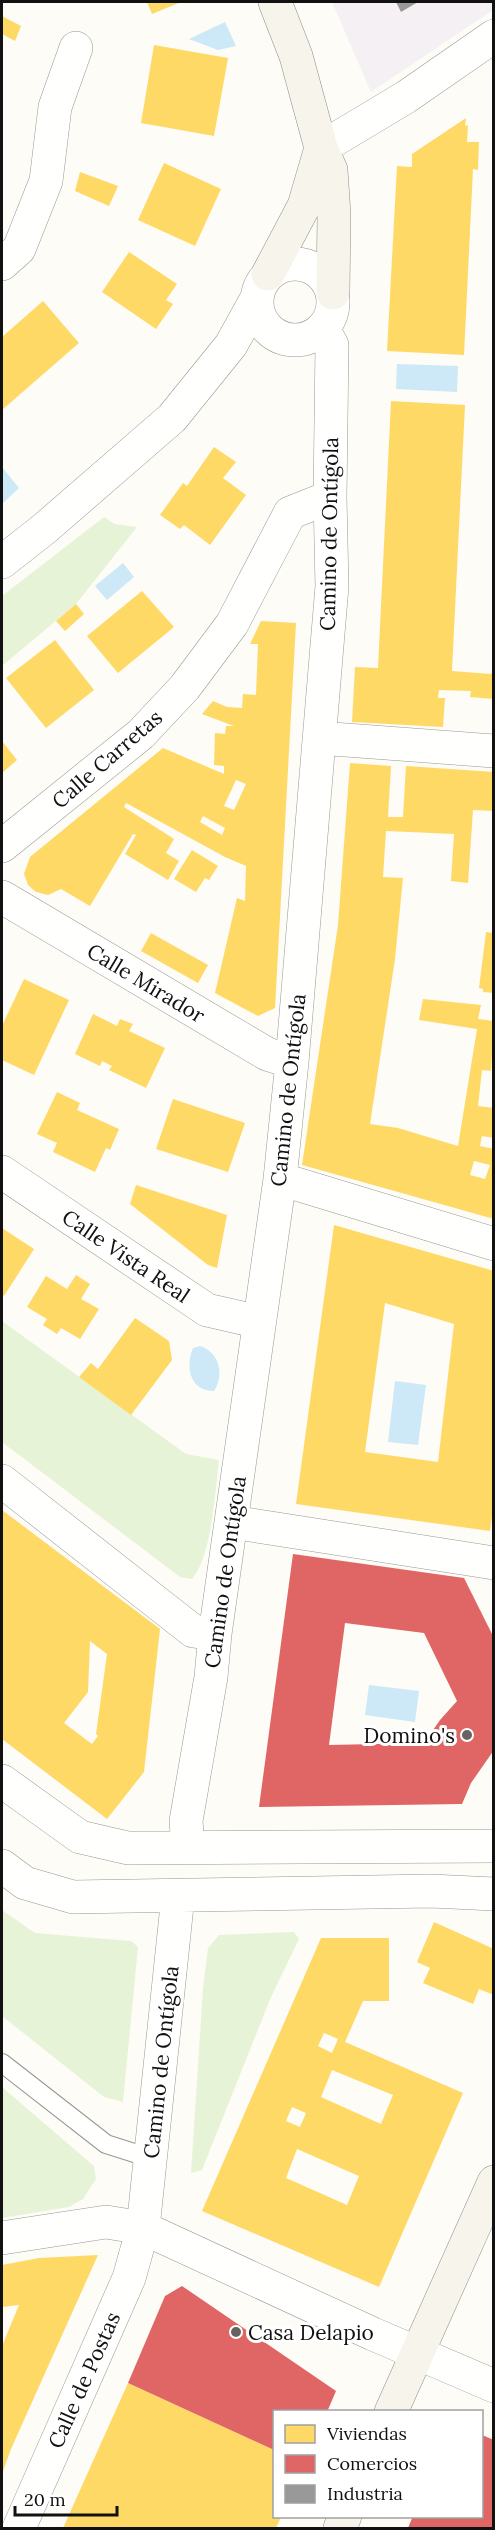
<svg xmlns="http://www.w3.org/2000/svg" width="495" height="2530" font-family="Lora,serif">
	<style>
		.industrial { fill: #f5f0f3 }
		.green { fill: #e7f3d7 }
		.water { fill: #cde8f7 }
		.homes { fill: #ffd966; fill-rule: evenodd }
		.shops { fill: #e06666; fill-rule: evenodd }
		.industry { fill: #999 }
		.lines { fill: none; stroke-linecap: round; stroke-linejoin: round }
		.lane-casing { stroke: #979795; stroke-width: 20 }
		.street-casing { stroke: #979795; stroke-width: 34 }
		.secondary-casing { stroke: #8e8d8b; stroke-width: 34 }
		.lane { stroke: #fffffe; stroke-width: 18 }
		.street { stroke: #fffffe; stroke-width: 33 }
		.secondary { stroke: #f6f4eb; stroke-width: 33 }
		.poi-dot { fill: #646362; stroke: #fff; stroke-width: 2 }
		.labels { text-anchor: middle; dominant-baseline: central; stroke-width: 6; stroke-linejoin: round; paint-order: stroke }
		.street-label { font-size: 21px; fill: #111; stroke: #fff }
		.poi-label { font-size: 21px; fill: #111; stroke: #fff; text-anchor: end }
	</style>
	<rect width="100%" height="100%" fill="#fdfcf7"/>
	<!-- industrial -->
	<path class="industrial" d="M332,2H493V10L371,92Z"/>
	<!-- green -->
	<path class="green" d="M104,517L115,524L137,527L76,604L2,666V596Z
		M2,1321L186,1454L219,1460C215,1492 212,1556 192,1579L180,1577L2,1442Z
		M2,1910L35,1933L131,1941L138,1947L123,2102L104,2097L2,2016Z
		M294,1932L299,1939L271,1997L202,2170L191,2173L203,1988L208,1948L219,1935Z
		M2,2087L94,2166L96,2179L83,2199L69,2207L2,2218Z"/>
	<!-- water -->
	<path class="water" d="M225,22L236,46L218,50L189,39Z
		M397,364L458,366L457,392L396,389Z
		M2,467L19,488L3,503L2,502Z
		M123,563L134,577L107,600L95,586Z
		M200,1346C219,1352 225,1374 214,1391C190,1391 185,1367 193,1348Z
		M395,1381L426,1385L418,1445L388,1442Z
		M369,1685L419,1691L415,1722L365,1715Z"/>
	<!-- homes -->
	<path class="homes" d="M147,2H181L152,14Z
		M2,16L21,26L15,41L2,34Z
		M154,45L228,58L214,136L141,123Z
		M466,118L465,126L468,125L467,142H479L478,170L473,169L464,355L387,351L397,166L412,167V154Z
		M164,163L221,189L195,246L138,220Z
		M80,172L118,186L109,206L75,191Z
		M129,252L177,284L166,300L173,304L156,329L102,292Z
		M43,301L79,343L2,410V337Z
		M391,401L465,405L452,671L491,674L494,670V699L470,697L471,691L439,690L438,698H445L443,727L352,722L355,667L378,668Z
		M214,447L236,462L223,478L246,495L210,545L184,525L180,529L160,515L183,483L187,486Z
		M142,591L174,627L118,673L87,636Z
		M76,604L84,614L65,631L56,621Z
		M261,621L296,623L275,1008L258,1016L215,993L237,898L245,901L246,866L225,857L126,803L124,807L174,839L166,853L179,861L168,880L125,854L136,835L133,834L90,906L61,889L48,895L36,892L28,885L24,874L30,857L163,748L224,774V766L214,765L215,733L225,734L226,726H234L202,714L213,701L227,707L242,708L243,694L256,695L258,644H250ZM236,780L246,784L234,810L224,806ZM203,816L225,828L222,835L200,822Z
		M55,640L94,690L46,728L6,678Z
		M2,741L17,760L2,773Z
		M350,763L391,766L388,817H403L406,766L494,772V811L473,810L468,883L451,881L454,834L386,831L383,877L403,878L395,959L370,1124L398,1128L458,1146L477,1029L419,1020L423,999L481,1005L478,1019L494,1021L491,1071L482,1070L478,1106L494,1108V1138L482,1136L480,1146L494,1149V1219L302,1165L338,925ZM474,1161L490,1165L485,1179L470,1175Z
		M192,850L218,866L209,880L205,878L196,892L174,879Z
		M486,932L494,933V993L483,992V989L479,988Z
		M151,933L208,965L198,983L141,951Z
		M24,979L69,1000L34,1075L2,1060V1026Z
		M93,1014L117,1026L120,1019L133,1024L129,1031L165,1048L146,1088L109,1070L112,1066L102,1061L100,1066L75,1054Z
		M57,1092L80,1103L77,1110L119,1129L110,1150L106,1148L95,1172L53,1152L57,1143L37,1134Z
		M173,1099L245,1123L228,1172L156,1149Z
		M136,1185L227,1215L217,1268L208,1265L130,1204Z
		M334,1225L494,1271V1503L490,1531L296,1504ZM385,1303L454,1324L438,1462L365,1452Z
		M2,1228L34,1249L4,1296L2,1294Z
		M76,1275L90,1284L81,1299L99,1309L80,1339L61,1328L57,1334L43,1325L47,1319L27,1307L46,1276L67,1289Z
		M135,1318L169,1341L172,1360L131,1415L79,1377L91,1363L98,1369Z
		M2,1510L160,1629L144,1772L107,1819L2,1739ZM90,1641L107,1654L96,1734L98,1736L92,1744L64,1723L88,1692Z
		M434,1922L494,1949V1995L479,1989L473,2004L423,1983L430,1968L417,1962Z
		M321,1938H389V2001H363L345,2042L463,2093L379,2287L202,2211ZM324,2033L338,2039L332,2053L318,2046ZM332,2070L393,2095L381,2124L321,2097ZM292,2107L306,2113L300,2127L286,2121ZM297,2149L359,2176L347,2205L286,2178Z
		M98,2255L11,2449L2,2474V2346L19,2305L2,2307V2265L39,2258Z
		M128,2383L274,2450V2517H281L276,2528H63Z"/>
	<!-- shops -->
	<path class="shops" d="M293,1554L464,1578L494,1638V1750L471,1783L462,1804L259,1807ZM345,1623L424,1633L457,1701L440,1720L424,1743L329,1745Z
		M182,2286L336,2391L327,2412H274V2450L128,2383L165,2296Z
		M482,2435L494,2440V2528H408L413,2516H482Z"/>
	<!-- industry -->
	<path class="industry" d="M396,2H418L401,12Z"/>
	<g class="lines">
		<!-- lane casing -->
		<g class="lane-casing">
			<path id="lane" d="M2,2063L106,2144L150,2158"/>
		</g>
		<!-- street casing -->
		<g class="street-casing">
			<path id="street" d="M321,148L406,97L494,36
				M257 302a38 38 0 1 1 76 0a38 38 0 1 1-76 0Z
				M2,264L19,249L46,181L55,107L76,48
				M2,562L44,529L172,418L231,345L257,298
				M319,738L494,751
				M2,846L141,734L185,687L232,624L290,513L330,497
				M2,897L267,1054L292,1062
				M2,1172L207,1310L259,1322
				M280,1179L494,1244
				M2,1481L193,1631L215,1634
				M232,1522L494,1563
				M2,1781L80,1837L128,1848L494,1846
				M188,1847L186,1821L211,1677L215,1634L280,1179L292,1062L332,586L330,497L332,345L323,329
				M2,1866L25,1883L73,1897L431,1891L494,1894
				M2,2238L106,2222L143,2228L373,2334L494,2386
				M19,2528L129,2278L143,2228L178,1896"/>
		</g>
		<!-- secondary casing -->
		<g class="secondary-casing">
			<path id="secondary" d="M275,2L296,56L321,148L331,170L334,214L333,293
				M268,274L304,206L321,148
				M391,2412L494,2182
				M340,2528L345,2516"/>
		</g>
		<!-- lane -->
		<use href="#lane" class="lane"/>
		<!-- street -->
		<use href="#street" class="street"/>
		<!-- secondary -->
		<use href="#secondary" class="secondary"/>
	</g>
	<!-- markers -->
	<g class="poi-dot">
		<circle cx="467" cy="1735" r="6"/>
		<circle cx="236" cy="2332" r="6"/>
	</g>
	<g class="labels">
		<!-- street labels -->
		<g class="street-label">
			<text transform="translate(329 534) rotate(-89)">Camino de Ontígola</text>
			<text transform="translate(107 759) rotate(-41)">Calle Carretas</text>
			<text transform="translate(146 983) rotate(31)">Calle Mirador</text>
			<text transform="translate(288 1090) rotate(-84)">Camino de Ontígola</text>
			<text transform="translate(126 1256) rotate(34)">Calle Vista Real</text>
			<text transform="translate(225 1572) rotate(-82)">Camino de Ontígola</text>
			<text transform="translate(161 2062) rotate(-84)">Camino de Ontígola</text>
			<text transform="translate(84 2380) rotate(-66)">Calle de Postas</text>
		</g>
		<!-- poi labels -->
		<g class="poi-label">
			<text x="455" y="1735">Domino's</text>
			<text x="248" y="2332" text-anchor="start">Casa Delapio</text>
		</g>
	</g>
	<!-- border -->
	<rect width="495" height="2530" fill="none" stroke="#111111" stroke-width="6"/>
	<!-- legend -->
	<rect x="273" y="2410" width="210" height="108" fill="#ffffff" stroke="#a0a0a0" stroke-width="1.5"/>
	<rect x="285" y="2425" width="30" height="18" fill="#ffd966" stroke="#a0a0a0" stroke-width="1.5"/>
	<text x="327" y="2440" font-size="18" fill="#111111">Viviendas</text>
	<rect x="285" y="2455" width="30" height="18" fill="#e06666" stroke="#a0a0a0" stroke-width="1.5"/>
	<text x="327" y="2470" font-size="18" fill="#111111">Comercios</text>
	<rect x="285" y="2485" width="30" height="18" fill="#999999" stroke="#a0a0a0" stroke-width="1.5"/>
	<text x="327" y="2500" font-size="18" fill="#111111">Industria</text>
	<!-- scale -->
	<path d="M15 2506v9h102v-9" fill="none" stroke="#111111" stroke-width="3"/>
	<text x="24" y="2506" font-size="18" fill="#111111" stroke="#ffffff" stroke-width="4.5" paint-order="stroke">20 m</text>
</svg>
